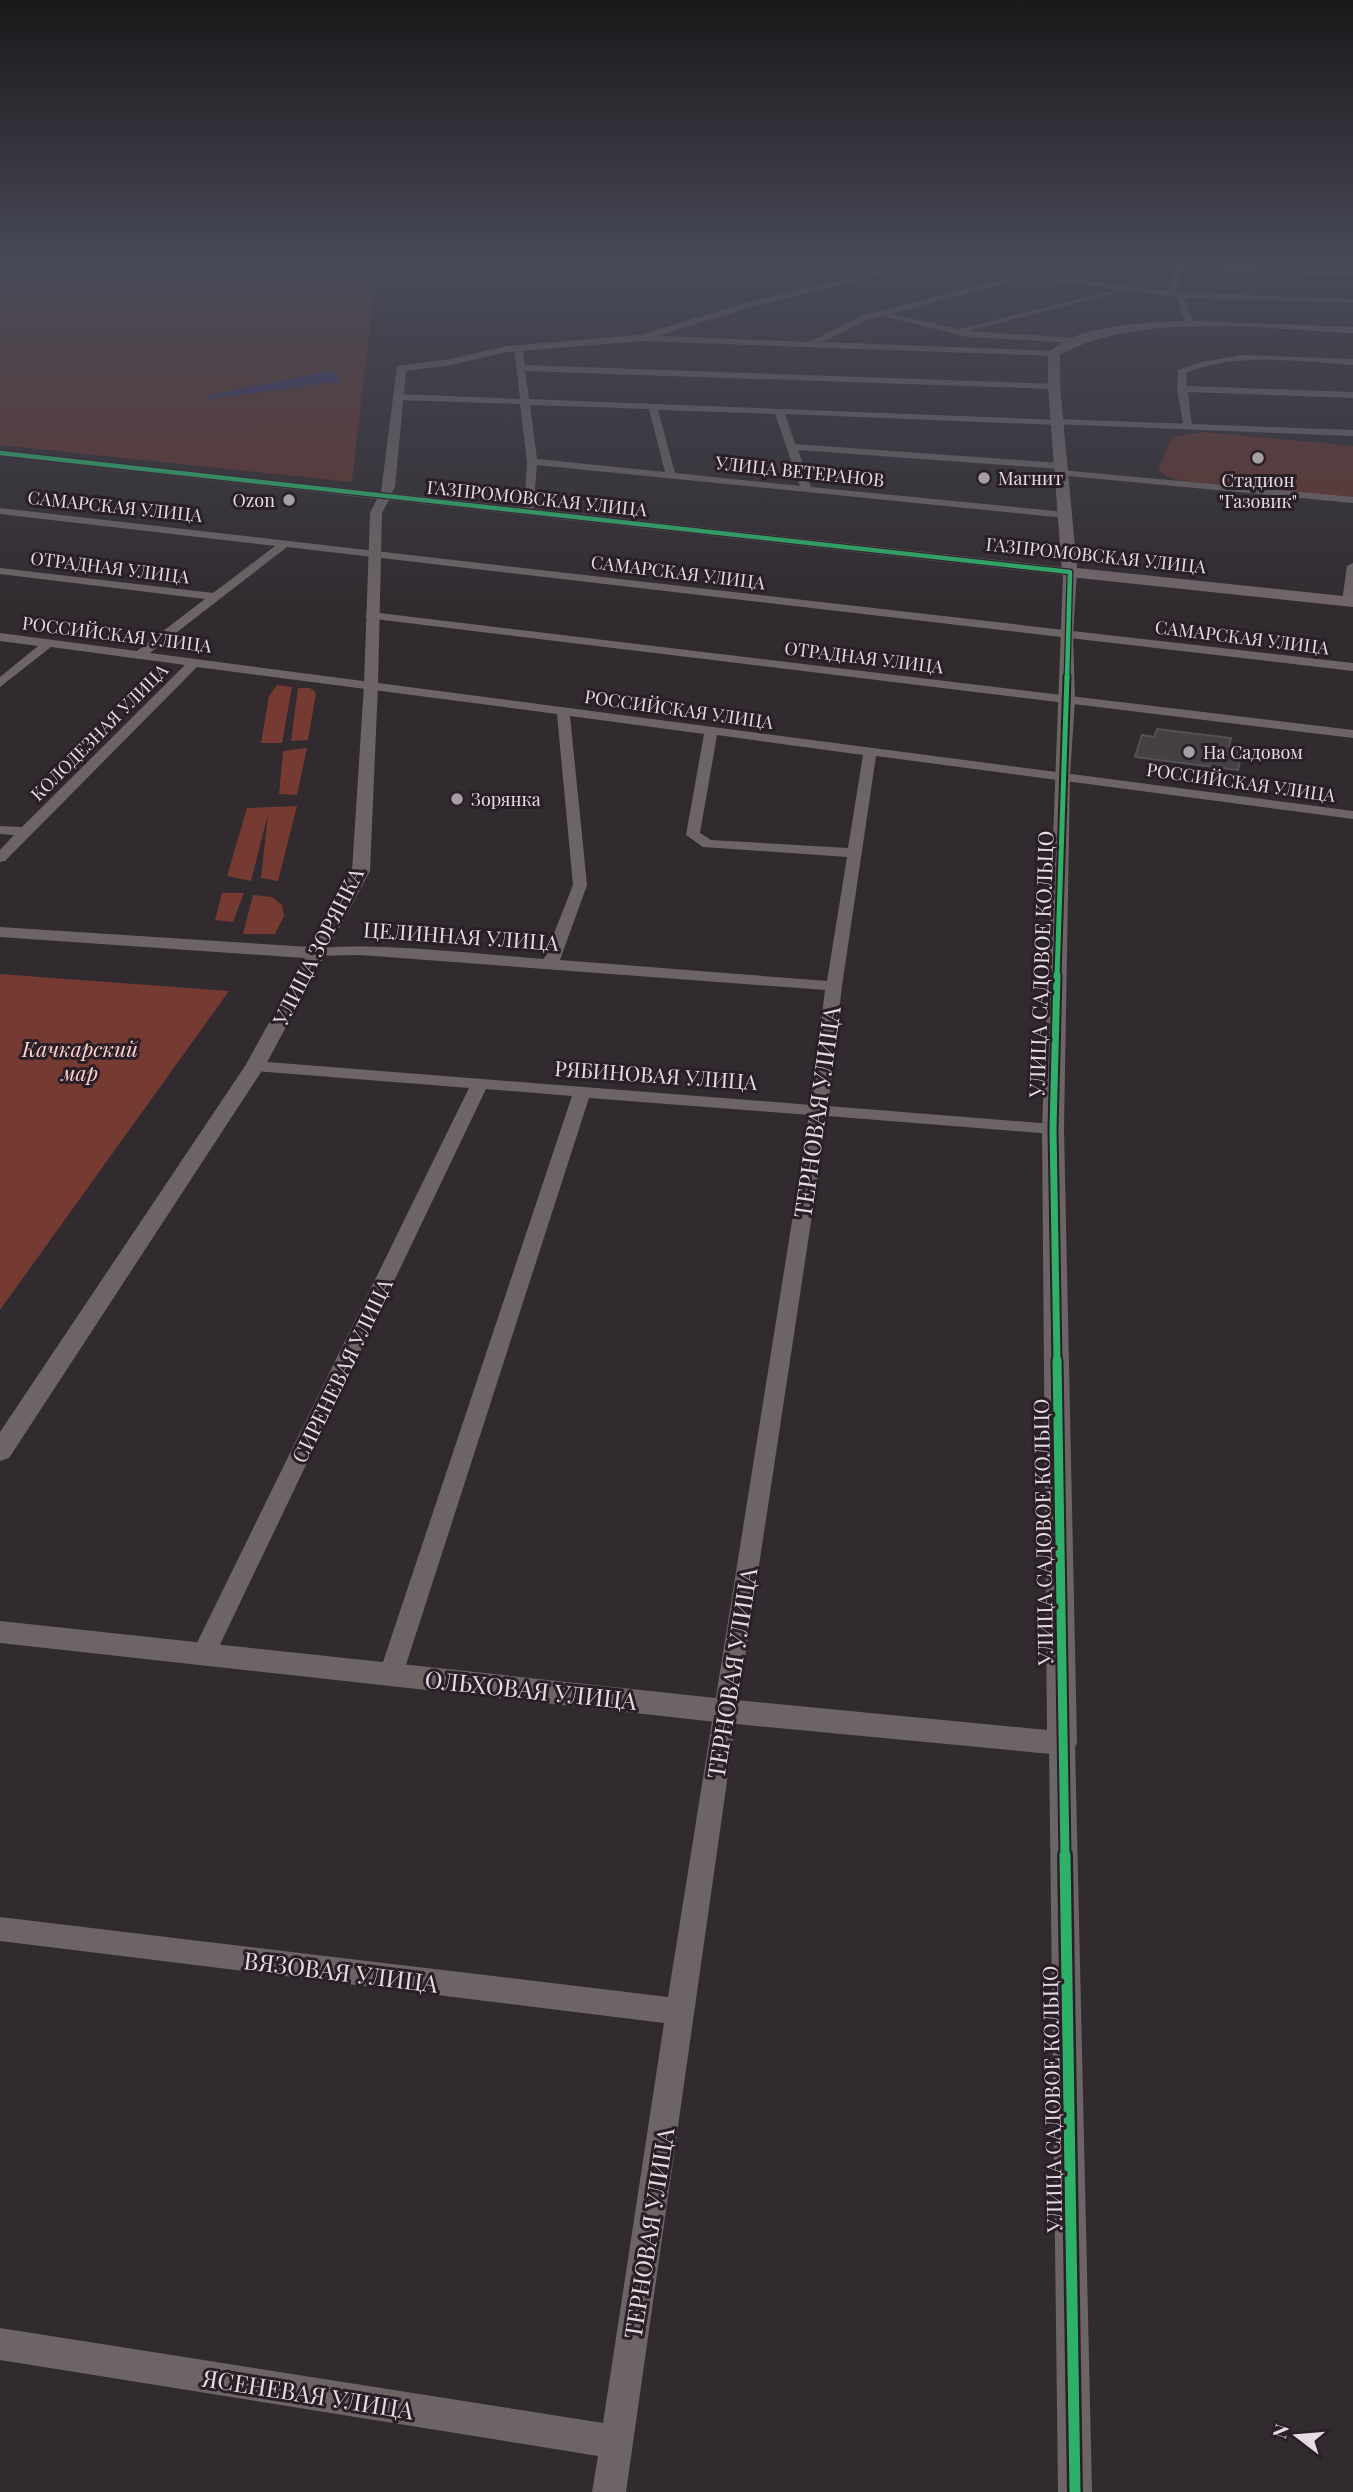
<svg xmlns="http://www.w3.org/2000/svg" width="1353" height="2492" font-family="'Playfair Display',serif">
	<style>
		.green { fill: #61342d }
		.forest { fill: #753a32 }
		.water { fill: #3a3569 }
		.building { fill: #444044; stroke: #545054; stroke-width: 2 }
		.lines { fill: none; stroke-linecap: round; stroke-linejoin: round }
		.minor { fill: #6d6466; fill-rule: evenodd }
		.tertiary { fill: #6d6466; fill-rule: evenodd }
		.secondary { fill: #72666a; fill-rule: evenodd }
		.cycleway-far4-casing { stroke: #2a1e27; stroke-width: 7 }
		.cycleway-far3-casing { stroke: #2a1e27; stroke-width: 9 }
		.cycleway-far2-casing { stroke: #2a1e27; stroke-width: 11 }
		.cycleway-far1-casing { stroke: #2a1e27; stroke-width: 13 }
		.cycleway-casing { stroke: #2a1e27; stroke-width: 16 }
		.cycleway-far4 { stroke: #2db169; stroke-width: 4.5 }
		.cycleway-far3 { stroke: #2db169; stroke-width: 5 }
		.cycleway-far2 { stroke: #2db169; stroke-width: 7 }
		.cycleway-far1 { stroke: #2db169; stroke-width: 9 }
		.cycleway { stroke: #2db169; stroke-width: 11 }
		.poi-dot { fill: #a59ea3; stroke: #2a1e27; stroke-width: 2.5 }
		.labels { text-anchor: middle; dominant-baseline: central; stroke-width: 6; stroke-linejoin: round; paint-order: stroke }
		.far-street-label { font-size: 18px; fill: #e4dce2; stroke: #2a1e27 }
		.far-poi-label { font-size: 18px; fill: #e4dce2; stroke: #2a1e27; text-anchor: start }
		.street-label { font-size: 21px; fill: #e4dce2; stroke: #2a1e27 }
		.park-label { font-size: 21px; font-style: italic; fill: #fdd2ca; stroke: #2a1e27 }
		.near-street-label { font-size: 24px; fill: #e4dce2; stroke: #2a1e27 }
	</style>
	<rect width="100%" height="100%" fill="#312b2f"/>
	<!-- green -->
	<path class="green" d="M0,264H377L352,482L0,445Z
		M1203,432L1353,446V498L1186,482L1168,477L1158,470L1172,437Z"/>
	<!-- forest -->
	<path class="forest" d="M277,685L292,687L282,743H261L269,696Z
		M298,688H310L316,693L308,740L291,741Z
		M307,748L297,795L279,794L283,751Z
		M297,806L278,881L261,878L268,814L251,881L227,876L247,808Z
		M222,893H244L233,922L215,920Z
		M253,895L272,897L282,905L284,916L275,934H243Z
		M0,974L229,991L0,1310Z"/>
	<!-- water -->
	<path class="water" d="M334,370L341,381L211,399L205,396Z"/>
	<!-- building -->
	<path class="building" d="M1157,729L1231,738L1229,746L1243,748L1238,770L1135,757L1142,735L1154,737Z"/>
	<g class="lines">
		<!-- minor -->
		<path class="minor" d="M927,264H950L1167,291L1177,266L1183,264L1185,266L1175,292L1353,299V303L1184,298L1194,325L1190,327L1186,325L1176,297Z
			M1011,277L1014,281L890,314L959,329L1115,290L1119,292L968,331L1079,338L1076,343L967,337L882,316L867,320L822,342L1057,351L1054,356L641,341L637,338L641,335L809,342L861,316Z
			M518,345L522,348L525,365L1057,384L1058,386L1054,389L525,371L529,399L1060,420V424L1057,425L785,414L795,444L1060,463L1065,466L1060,469L798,450L811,487L1065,512L1070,515L1065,518L537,465L533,513L524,515L527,462L520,404L399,400L394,397L399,394L520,399L514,348ZM530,405L649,409L665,472L537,459ZM658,410L775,414L800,486L675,473Z
			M1243,355L1353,359V365C1296,361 1240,352 1186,373L1187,386L1353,392V398L1188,392L1192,427L1184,429L1177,389L1178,370L1201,362Z
			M1061,470L1353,497V503L1057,475V471Z
			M0,508L1353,663V671L287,547L150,653L1353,811V819L876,756L842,986L828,1106L1053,1124L1062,1129L1053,1134L827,1116L737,1711L626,2492H592L598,2456L0,2360V2328L603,2423L664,2023L0,1941V1917L668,1997L809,1115L589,1098L403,1674L400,1681L391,1683L382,1681L379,1674L572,1096L486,1089L215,1655L212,1662L203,1664L194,1662L191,1655L469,1088L255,1071L246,1066L255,1061L811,1105L825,990L360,955L312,956L310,953C327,936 510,957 544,959L573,885L557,714L197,667L5,861L0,862V850L14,835L0,834V826L22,827L185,665L51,647L0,687V677L38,646L0,641V633L137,651L205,599L0,574V568L213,593L275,546L0,514ZM570,716L704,734L686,835L703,847L847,857L827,981L560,960L587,885ZM717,735L863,755L848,848L711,840L700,833Z
			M1353,563V602L1348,604L1342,601L1347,566Z
			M371,612L1353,730V738L367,618L365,616Z
			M1062,1733L1071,1736L1075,1743L1092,2492H1058L1049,1743L1053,1736Z"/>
		<!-- tertiary -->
		<path class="tertiary" d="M906,264H922L748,308L641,341L507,352L451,365L406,371L395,487L392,493L1070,568L1077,572L1073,634L1075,699L1070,776L1064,1129L1077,1743L1073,1751L1062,1755L725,1723L0,1643V1621L725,1699L1047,1730L1042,1129L1063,575L389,500L382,513L378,685L370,871L265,1066L9,1458L0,1461V1432L245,1066L305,958L0,937V927L310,947L352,871L364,685L370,513L377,499L0,456V450L381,492L397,366L451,359L507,346L640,335L742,304Z
			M1165,264L1353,270V276L1225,272Z
			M1057,419L1353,430V436L1053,424V420Z"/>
		<!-- secondary -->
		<path class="secondary" d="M1197,321L1353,327V333C1266,329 1138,311 1060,355V386L1077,568L1353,597V607L1070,577L1062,572L1048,386V353C1081,322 1153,322 1197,321Z"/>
		<!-- cycleway-far4 casing -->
		<g class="cycleway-far4-casing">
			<path id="cycleway-far4" d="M0,453L1070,572L1067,678"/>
		</g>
		<!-- cycleway-far3 casing -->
		<g class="cycleway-far3-casing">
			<path id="cycleway-far3" d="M1057,977L1067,676"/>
		</g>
		<!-- cycleway-far2 casing -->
		<g class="cycleway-far2-casing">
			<path id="cycleway-far2" d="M1057,1362L1053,1129L1057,975"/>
		</g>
		<!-- cycleway-far1 casing -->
		<g class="cycleway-far1-casing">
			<path id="cycleway-far1" d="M1057,1360L1065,1856"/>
		</g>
		<!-- cycleway casing -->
		<g class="cycleway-casing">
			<path id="cycleway" d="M1065,1855L1075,2492"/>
		</g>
		<!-- cycleway-far4 -->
		<use href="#cycleway-far4" class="cycleway-far4"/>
		<!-- cycleway-far3 -->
		<use href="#cycleway-far3" class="cycleway-far3"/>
		<!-- cycleway-far2 -->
		<use href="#cycleway-far2" class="cycleway-far2"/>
		<!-- cycleway-far1 -->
		<use href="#cycleway-far1" class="cycleway-far1"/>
		<!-- cycleway -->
		<use href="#cycleway" class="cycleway"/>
	</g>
	<!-- sky -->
	<linearGradient id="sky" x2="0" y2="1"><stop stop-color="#1b181a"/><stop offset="0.43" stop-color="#484a58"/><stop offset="1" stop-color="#484a58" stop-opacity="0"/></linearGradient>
	<rect width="1353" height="613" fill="url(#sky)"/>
	<!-- markers -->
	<g class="poi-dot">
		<circle cx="1258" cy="458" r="7"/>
		<circle cx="984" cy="478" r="7"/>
		<circle cx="289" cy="500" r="7"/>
		<circle cx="1189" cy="752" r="7"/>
		<circle cx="457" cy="799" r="7"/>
	</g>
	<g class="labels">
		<!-- far-street labels -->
		<g class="far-street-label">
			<text transform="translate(800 471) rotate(6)">УЛИЦА ВЕТЕРАНОВ</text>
			<text transform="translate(537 498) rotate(6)">ГАЗПРОМОВСКАЯ УЛИЦА</text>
			<text transform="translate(115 506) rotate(6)">САМАРСКАЯ УЛИЦА</text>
			<text transform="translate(1096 555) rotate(6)">ГАЗПРОМОВСКАЯ УЛИЦА</text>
			<text transform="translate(110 567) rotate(7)">ОТРАДНАЯ УЛИЦА</text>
			<text transform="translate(678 572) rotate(7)">САМАРСКАЯ УЛИЦА</text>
			<text transform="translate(117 634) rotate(7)">РОССИЙСКАЯ УЛИЦА</text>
			<text transform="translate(1242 637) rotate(7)">САМАРСКАЯ УЛИЦА</text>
			<text transform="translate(864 657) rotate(7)">ОТРАДНАЯ УЛИЦА</text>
			<text transform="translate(679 709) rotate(8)">РОССИЙСКАЯ УЛИЦА</text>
			<text transform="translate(99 732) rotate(-45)">КОЛОДЕЗНАЯ УЛИЦА</text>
			<text transform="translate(1241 782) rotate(8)">РОССИЙСКАЯ УЛИЦА</text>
		</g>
		<!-- far-poi labels -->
		<g class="far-poi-label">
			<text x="998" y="478">Магнит</text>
			<text x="1258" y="480" text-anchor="middle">Стадион<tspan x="1258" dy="21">"Газовик"</tspan></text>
			<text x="275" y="500" text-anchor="end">Ozon</text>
			<text x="1203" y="752">На Садовом</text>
			<text x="471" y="799">Зорянка</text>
		</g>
		<!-- street labels -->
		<g class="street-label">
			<text transform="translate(461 935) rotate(4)">ЦЕЛИННАЯ УЛИЦА</text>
			<text transform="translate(317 946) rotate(-63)">УЛИЦА ЗОРЯНКА</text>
			<text transform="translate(1040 964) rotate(-88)">УЛИЦА САДОВОЕ КОЛЬЦО</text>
			<text transform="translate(656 1074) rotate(4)">РЯБИНОВАЯ УЛИЦА</text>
			<text transform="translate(341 1370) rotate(-64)">СИРЕНЕВАЯ УЛИЦА</text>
			<text transform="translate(1042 1532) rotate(-91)">УЛИЦА САДОВОЕ КОЛЬЦО</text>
			<text transform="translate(1051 2099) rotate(-91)">УЛИЦА САДОВОЕ КОЛЬЦО</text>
		</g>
		<!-- park labels -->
		<g class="park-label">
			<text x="80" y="1048">Качкарский<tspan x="80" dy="24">мар</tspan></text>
		</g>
		<!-- near-street labels -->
		<g class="near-street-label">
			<text transform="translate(816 1112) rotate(-82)">ТЕРНОВАЯ УЛИЦА</text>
			<text transform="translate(731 1673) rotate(-81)">ТЕРНОВАЯ УЛИЦА</text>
			<text transform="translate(531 1689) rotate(6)">ОЛЬХОВАЯ УЛИЦА</text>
			<text transform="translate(341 1971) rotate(7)">ВЯЗОВАЯ УЛИЦА</text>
			<text transform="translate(648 2233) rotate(-81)">ТЕРНОВАЯ УЛИЦА</text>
			<text transform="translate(308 2393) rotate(9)">ЯСЕНЕВАЯ УЛИЦА</text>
		</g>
	</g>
	<!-- north arrow -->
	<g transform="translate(1297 2436) rotate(286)" stroke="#2a1e27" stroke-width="5" paint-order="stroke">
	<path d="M0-5L12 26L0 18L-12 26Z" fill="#e4dce2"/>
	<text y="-10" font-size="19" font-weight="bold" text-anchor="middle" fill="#e4dce2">N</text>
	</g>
</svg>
